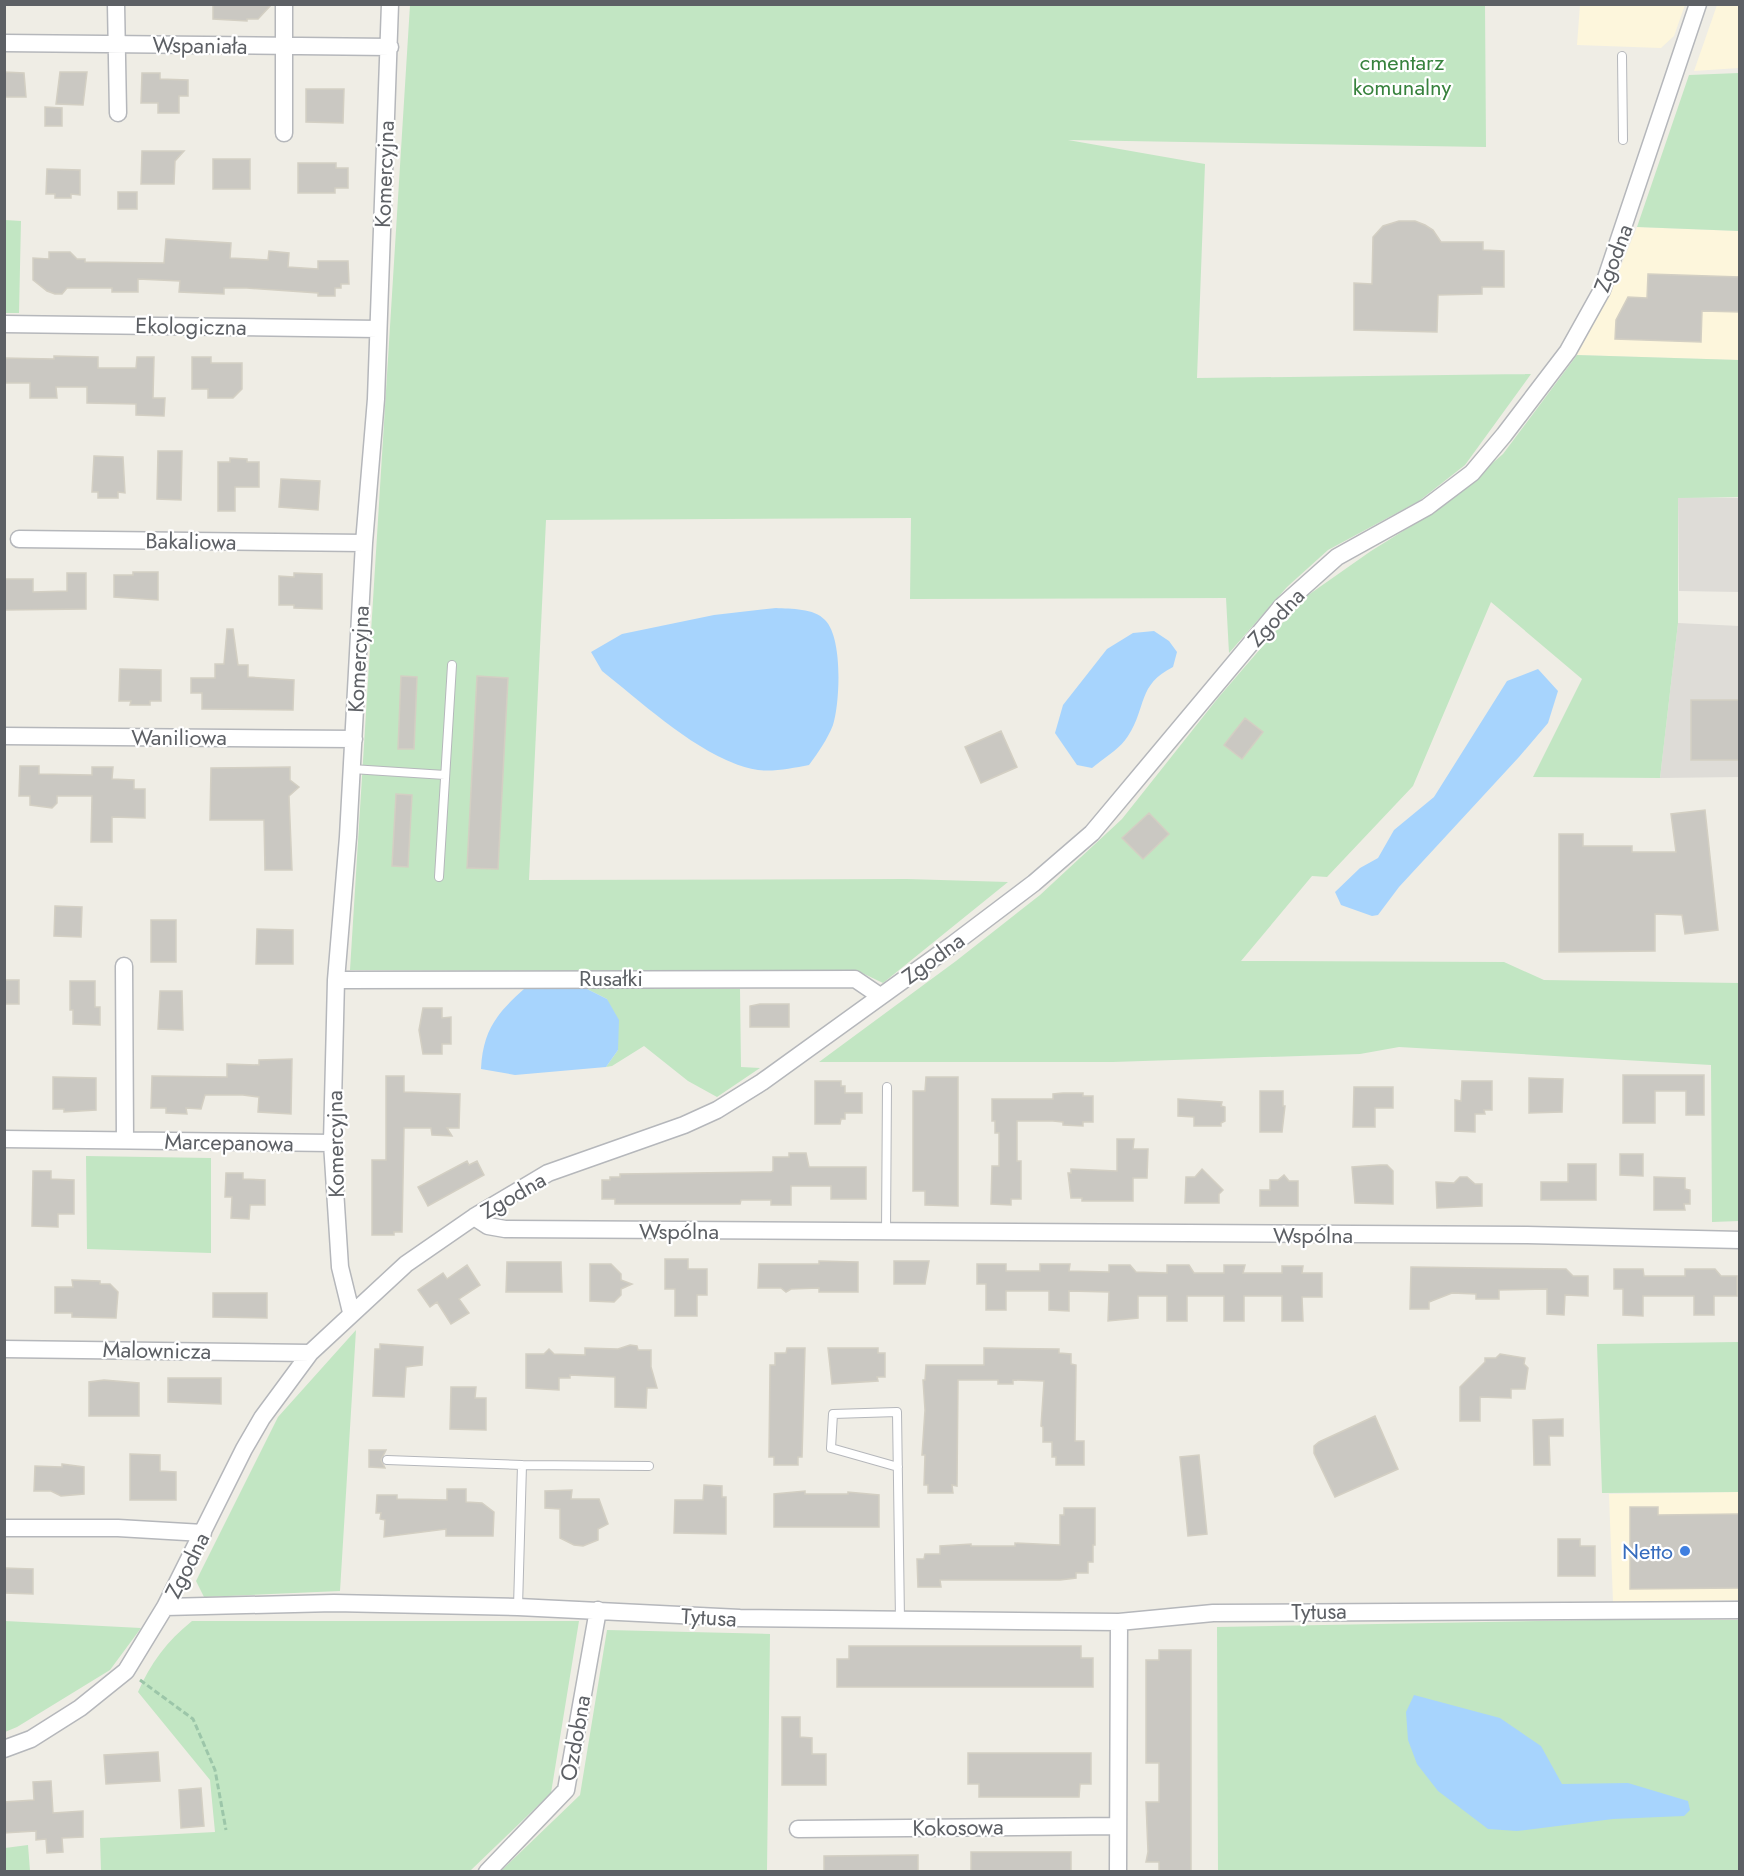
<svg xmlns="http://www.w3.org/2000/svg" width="1744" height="1876" font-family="Jost,sans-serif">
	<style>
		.commercial { fill: #fdf6dc }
		.industrial { fill: #dedcd7 }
		.green { fill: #c2e6c3 }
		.water { fill: #a7d4fd }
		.building { fill: #cac8c2; stroke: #d3cfc3; stroke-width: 1.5 }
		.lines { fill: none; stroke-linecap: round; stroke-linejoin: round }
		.lane-casing { stroke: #b5b7bb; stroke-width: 10 }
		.street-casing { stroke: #b5b7bb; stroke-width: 19 }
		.path { stroke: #9cc6a9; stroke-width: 3; stroke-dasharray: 6 3; stroke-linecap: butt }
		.lane { stroke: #fff; stroke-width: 8 }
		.street { stroke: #fff; stroke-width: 16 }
		.shop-dot { fill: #3f7fe0; stroke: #fff; stroke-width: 2 }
		.labels { text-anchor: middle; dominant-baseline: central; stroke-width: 4.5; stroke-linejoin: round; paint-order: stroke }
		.street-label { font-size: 22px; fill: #5d6065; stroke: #fff }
		.park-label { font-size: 22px; fill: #37823d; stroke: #fff }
		.shop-label { font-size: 22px; fill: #366cbe; stroke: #fff; text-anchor: end }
	</style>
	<rect width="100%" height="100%" fill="#efede5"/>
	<!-- commercial -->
	<path class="commercial" d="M1580,5V4L1685,5L1674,36L1661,48L1577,45Z
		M1717,5H1739V68L1694,71Z
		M1637,227L1739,231V360L1577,355L1609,295Z
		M1739,1492V1600L1613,1602L1609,1494Z"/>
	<!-- industrial -->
	<path class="industrial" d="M1678,497L1739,498V592L1679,591Z
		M1678,623L1739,626V777L1660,778Z"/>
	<!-- green -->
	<path class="green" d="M410,5H1485L1486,147L1068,140L1205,164L1197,378L1531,374L1465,465L1419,501L1328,550L1287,587L1229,653L1226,598L910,599L911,518L546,520L529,880L907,879L1008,882L883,983L860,972L350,970Z
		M1739,73V231L1637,227L1689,75Z
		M5,220L21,221L19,313H5Z
		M1577,355L1739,360V497L1678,498V623L1660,778L1533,777L1582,679L1491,602L1413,786L1327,877L1312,876L1241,961L1504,962L1544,980L1739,983V1221L1712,1222L1711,1065L1399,1047L1360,1054L1113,1062H819L956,961L1040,895L1122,819L1218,698L1304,598L1371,551L1440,508L1503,454Z
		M587,989H740L741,1067L760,1068L717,1097L688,1081L644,1046L612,1066L606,1067L618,1050L607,999Z
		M86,1156L211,1158V1253L87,1249Z
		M356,1330L340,1591L204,1597L196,1581L278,1417Z
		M1739,1342V1492L1602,1493L1597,1344Z
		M1597,1620H1739V1871H1218L1217,1627Z
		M5,1621L141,1628L110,1670L17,1727L5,1732Z
		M192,1621H579L551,1793L470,1871H101L100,1838L215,1832L210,1780L138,1692C150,1664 167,1641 192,1621Z
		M607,1630L770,1634L767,1871H501L580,1795Z
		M28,1845L30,1871H5V1848Z"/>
	<!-- water -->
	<path class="water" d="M776,608C791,609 814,608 825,620C843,638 840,702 833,725C827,740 818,753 809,765C793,768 774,772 758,770C705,762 643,703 602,671L591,652L622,634L714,615Z
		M1154,631L1169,641L1177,652L1173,667C1137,685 1147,707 1128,736C1120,749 1104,758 1092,768L1077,765L1055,733L1063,705L1107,649L1133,633Z
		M1538,669L1558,691L1548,723L1519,757L1399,887L1378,915L1372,916L1341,905L1335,892L1360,868L1378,858L1394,830L1434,797L1507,681Z
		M524,989H587L607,999L619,1020L618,1050L606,1067L515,1075L481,1069C483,1031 496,1014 524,989Z
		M1414,1695L1500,1718L1541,1746L1562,1784L1628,1783L1688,1801L1690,1810L1684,1816L1613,1819L1517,1831L1488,1829L1438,1791L1417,1764L1408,1740L1406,1712Z"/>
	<!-- building -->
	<path class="building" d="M213,4H272L258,19H247V21L213,19Z
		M4,72L24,73L26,97H4Z
		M60,72H87L83,105L56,104Z
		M142,73H160V79L188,80V96H179V113H158V103H141Z
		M306,89H344L343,123L306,122Z
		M45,107L62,108V126H45Z
		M142,151H184L175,161L174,184H141Z
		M213,159H250V189H213Z
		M298,163H336V168H348V188H335V193H298Z
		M47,169L80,170V195L71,194V198H55V194H46Z
		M118,192H137V209H118Z
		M1399,221H1415L1425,225L1433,230L1441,242H1483V250L1504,251V287H1482V294L1438,295L1437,332L1354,330V283L1372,284L1373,237L1383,226Z
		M166,239L231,243L230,258L268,260L269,251L289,253L288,267L318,269V261H348L349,284H341V288H335V296H318V293L247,288H224V294L179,292L180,281L138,279V292H112V288H67L62,294H55L47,291L33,280V258L49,259V252H70L77,259H85V262L164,263Z
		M1648,274L1740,277V312L1702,311L1701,342L1615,339L1616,320L1628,297L1647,298Z
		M54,356L98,357V368H136L137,357H154L153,398H165L164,416L136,415V404L87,403V387H56L57,398H30V383H4V358L54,359Z
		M192,357H211V363H242V389L233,398H208V389H192Z
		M158,451H182L181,500L157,499Z
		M94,456L123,457L125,493L118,492V498H98V492H92Z
		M230,458L247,459V462H259V487H235V511H218V462H230Z
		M281,479L320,481L318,510L279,507Z
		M133,572H158V600L114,597V575H133Z
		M67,573H86V609L4,610V579H33V592L67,591Z
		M294,573L322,574V609L294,608V605H279V576L294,577Z
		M227,629H233L238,665H248V677L294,680L293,710L202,709V693H191V678H215V664H224Z
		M120,669L161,670V701H150V705H130L131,701H119Z
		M401,676L417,677L414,749H398Z
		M477,676L508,678L498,869L467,868Z
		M1691,700H1740V760H1691Z
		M1245,718L1263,732L1242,759L1224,745Z
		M1001,731L1017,767L981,783L965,747Z
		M20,766H39V774L92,775V767H113L112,779L134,780V789H145V818L112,817V842H91L92,796H57V803L52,808L30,805V796H19Z
		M290,767V780L299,787L289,796L292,870H265L264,820H210L211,768Z
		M396,794L412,795L408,867L392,866Z
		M1705,810L1718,930L1685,934L1682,915L1655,914V951L1559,952V834H1583V846H1632V852H1676L1671,814Z
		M1149,813L1169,834L1143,859L1122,838Z
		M55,906L82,907L81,937L54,936Z
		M151,920H176V962H151Z
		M257,929L293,930V964H256Z
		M4,980H19V1004H4Z
		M70,981H95V1007H100V1025L73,1024V1010H70Z
		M160,991H182L183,1030L158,1029Z
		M760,1004H789V1027H750V1006Z
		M423,1008H442V1018L451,1017V1044H442V1054H423L419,1030Z
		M292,1059L291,1114L258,1112L259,1097L243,1095H205L201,1109L186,1108L187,1114L166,1113V1108H151L152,1076L227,1077V1064L259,1065V1060Z
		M1623,1075H1704V1115H1686V1091H1655V1123H1623Z
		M386,1076H404V1092L460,1094L459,1128H447L452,1136L432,1135L431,1128H404L402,1232H394V1235H372V1160H386Z
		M53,1077L96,1078V1110L64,1112V1109H53Z
		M926,1077H958V1206L925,1205V1191H913V1091H925Z
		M1529,1078L1563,1079L1562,1112L1529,1113Z
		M815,1081H841V1086H845V1093H862V1113H845V1119H841L840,1124H815Z
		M1462,1081H1492V1110H1484L1485,1114H1475V1132L1455,1131V1100L1461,1101Z
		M1354,1087H1393V1108H1375V1127H1353Z
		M1260,1091H1283V1106H1285L1282,1132H1260Z
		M1063,1093H1083V1096H1093V1122H1083V1126L1063,1125V1122L1053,1121H1017V1161H1021V1199H1011V1205L991,1204L992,1166H999V1133H995V1121H992V1099H1053V1094Z
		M1178,1099L1222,1102L1221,1106L1225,1107V1121L1221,1123V1126H1194V1117L1178,1116Z
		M1117,1139H1134L1133,1149H1148L1147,1178H1133V1201H1082V1198H1071L1068,1173H1071V1169L1117,1171Z
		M789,1153H806L809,1167H866V1199H831V1186H791V1205H771V1200H741L740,1204H615V1199H602V1180H610V1177H620V1174L771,1172L773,1171V1157H789Z
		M1620,1154H1643V1176L1620,1175Z
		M467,1161L469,1165L477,1161L484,1175L428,1206L418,1187Z
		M1568,1164H1596V1200H1541V1182H1568Z
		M1380,1165H1387L1393,1171V1204L1355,1203L1352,1167Z
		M1202,1169L1223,1190L1219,1194V1203H1185L1186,1177H1195Z
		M33,1171H51V1179L74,1180V1214H58V1227L32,1226Z
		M226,1173H243V1179L265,1180V1205H250L249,1219L231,1218L232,1197H225Z
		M1284,1175L1289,1181H1298V1206H1260V1190H1270V1180H1278Z
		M1460,1177H1467L1475,1184H1482V1206L1437,1208L1436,1182L1454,1183Z
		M1654,1177L1685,1178V1189L1690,1190V1204H1684L1685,1210H1654Z
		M665,1259H688V1269H707V1295H697V1316H675V1289H665Z
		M819,1261L858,1262V1292H819V1288L791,1289L786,1292L781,1288H758L759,1264H819Z
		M894,1261H929L925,1284H894Z
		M507,1262H561L562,1292H506Z
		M590,1264H611L621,1274V1280L632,1284L621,1289V1295L614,1302L590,1301Z
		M977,1264H1006V1271H1040V1264H1070L1069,1271L1109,1272V1265H1130L1136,1272L1167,1273V1265H1189L1194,1273H1224V1265H1245L1243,1273H1282V1266H1303L1302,1273H1322V1297H1302L1303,1321H1282V1296H1244V1321H1224V1296H1187V1321H1167V1296H1138V1318L1108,1321L1109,1292L1069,1291V1311L1049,1310V1291H1006V1310H986V1284H977Z
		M467,1265L480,1285L459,1299L469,1313L451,1324L437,1302L430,1307L418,1290L443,1273L447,1279Z
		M1411,1267L1566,1269L1573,1276H1588V1296L1565,1295L1564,1315L1547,1314V1289L1499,1290V1299H1476V1294L1452,1293L1429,1302V1309H1410Z
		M1614,1269H1643L1644,1276H1685V1269H1715L1721,1276H1737V1296H1714V1315H1694V1296H1643V1316L1623,1315V1289H1614Z
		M72,1280L100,1281V1284H110L118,1292L116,1318L72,1317V1313H55V1287H73Z
		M213,1293H267V1318L213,1317Z
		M380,1344L423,1347L422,1365L406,1367L404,1397L373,1396L375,1349H380Z
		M630,1345L637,1346L638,1350H651V1367L657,1388H647L646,1408L615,1407V1377L570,1375V1378H559V1390L526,1388V1354H544L549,1349L554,1354L585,1355V1348L618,1349Z
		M787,1348H805L802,1457H798V1465H774V1457H769L770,1365H775V1353H786Z
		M828,1348H878V1353H885V1377H877L878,1381L832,1384Z
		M984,1348L1059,1349V1353L1071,1354V1364L1076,1365L1075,1441H1084V1465H1056V1457H1052V1442H1043V1427L1041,1426L1044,1381L1013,1380V1384H998V1380H958L957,1486L952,1485L953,1493H928V1485H924L925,1455H922L925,1410L923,1380H925L926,1365H984Z
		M1500,1354L1525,1358L1524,1364L1528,1368L1525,1389H1511V1398L1480,1397V1421H1460V1387L1485,1362V1358H1496Z
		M168,1378H221V1404L168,1402Z
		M104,1380L139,1383V1416H89V1382Z
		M451,1387H476L475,1398H486V1430L450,1429Z
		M1375,1416L1398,1469L1335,1497L1314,1453V1446L1319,1442Z
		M1563,1419V1436H1549L1550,1465H1534L1533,1420Z
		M369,1450H386L381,1460L385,1468L369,1467Z
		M130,1454L160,1455V1471L176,1472V1500H130Z
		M1199,1455L1207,1534L1188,1536L1180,1457Z
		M62,1464L84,1467V1494L61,1496L51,1491H34L35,1466L62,1467Z
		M704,1485L722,1486V1497H726V1534L674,1533L675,1500H703Z
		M447,1489H466V1502L482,1503L494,1512L493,1536H446V1529L384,1537L385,1520L380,1519L381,1513H376L377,1495H397V1499L447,1500Z
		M572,1490L571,1499H599L608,1524L598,1529V1540L583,1546L574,1545L560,1538V1509L545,1508V1491Z
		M805,1491V1494H848V1492L879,1495V1527H774V1494Z
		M1630,1507H1658V1515L1740,1514V1588L1630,1589Z
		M1064,1508H1095V1545H1093V1562H1088V1573H1076V1578L1060,1580H940L941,1587H918L917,1559H924L925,1554H940V1546L971,1544V1546H1015V1543L1060,1545V1515H1064Z
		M1558,1539H1580V1546H1595V1576H1558Z
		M4,1568L33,1569V1594L4,1593Z
		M849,1646H1081V1658H1093V1687H837V1659H849Z
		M1159,1650H1191V1872H1159V1862H1146L1148,1852L1146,1802H1159V1763H1146V1660H1159Z
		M782,1717H800V1737L812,1738V1754H826V1785H782Z
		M158,1752L160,1781L106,1784L104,1755Z
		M968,1753H1091V1784H1080L1079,1797H979V1784H968Z
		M51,1781L53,1813L83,1811V1837L62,1838L63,1852L47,1853L46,1839L36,1840V1831L4,1833V1802L34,1800L33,1782Z
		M201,1788L204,1826L181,1828L179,1790Z
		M971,1852H1071V1872H971Z
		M918,1855V1872H824V1856Z"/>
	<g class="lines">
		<!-- lane casing -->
		<g class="lane-casing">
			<path id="lane" d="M1622,56L1623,140
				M352,769L445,775
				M439,877L452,665
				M886,1232L887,1087
				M387,1460L522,1465L518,1607
				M522,1465L649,1466
				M898,1467L831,1448L833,1414L897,1412L900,1620"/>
		</g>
		<!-- street casing -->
		<g class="street-casing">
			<path id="street" d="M116,4L118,113
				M4,43L390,47
				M284,133V4
				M4,324L378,329
				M19,539L364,543
				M4,736L354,739
				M124,966L125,1140
				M336,980L855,979L880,996
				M4,1139L332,1143
				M474,1217L488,1226L505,1229L1527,1235L1740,1240
				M351,1312L340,1267L332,1143L336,980L348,837L364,543L376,399L390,4
				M4,1349L310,1353
				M4,1528H118L203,1533
				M165,1607L334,1603L518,1607L740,1618L1119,1622L1213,1613L1740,1610
				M4,1749L31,1739L80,1708L126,1671L165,1607L244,1449L262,1418L310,1353L406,1264L474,1217L548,1173L684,1125L717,1110L762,1082L952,945L1034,883L1092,833L1282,606L1337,557L1427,507L1472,473L1504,435L1568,351L1602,290L1698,4
				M798,1829L1118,1826
				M487,1872L566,1790L598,1610
				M1118,1872L1119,1622"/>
		</g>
		<!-- path -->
		<path class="path" d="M140,1680L193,1719L215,1770L226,1830"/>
		<!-- lane -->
		<use href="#lane" class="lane"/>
		<!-- street -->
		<use href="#street" class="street"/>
	</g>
	<!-- markers -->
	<circle class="shop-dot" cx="1685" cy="1551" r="6"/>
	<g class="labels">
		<!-- street labels -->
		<g class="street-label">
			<text transform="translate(200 45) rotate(1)">Wspaniała</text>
			<text transform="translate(384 174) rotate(-88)">Komercyjna</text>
			<text transform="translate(1613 258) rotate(-69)">Zgodna</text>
			<text transform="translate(191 326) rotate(1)">Ekologiczna</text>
			<text transform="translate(191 541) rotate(1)">Bakaliowa</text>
			<text transform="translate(1276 617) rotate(-47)">Zgodna</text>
			<text transform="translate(358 659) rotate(-87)">Komercyjna</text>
			<text x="179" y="737">Waniliowa</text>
			<text transform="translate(933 958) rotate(-36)">Zgodna</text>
			<text x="611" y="978">Rusałki</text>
			<text transform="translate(229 1142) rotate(1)">Marcepanowa</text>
			<text transform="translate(335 1144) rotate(-91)">Komercyjna</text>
			<text transform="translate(513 1195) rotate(-30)">Zgodna</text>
			<text x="679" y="1231">Wspólna</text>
			<text x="1313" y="1235">Wspólna</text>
			<text transform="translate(157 1350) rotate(1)">Malownicza</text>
			<text transform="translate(187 1565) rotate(-63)">Zgodna</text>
			<text transform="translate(1319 1611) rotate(-1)">Tytusa</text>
			<text transform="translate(709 1617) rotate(3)">Tytusa</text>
			<text transform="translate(575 1738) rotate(-80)">Ozdobna</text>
			<text transform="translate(958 1827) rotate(-1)">Kokosowa</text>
		</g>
		<!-- park labels -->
		<g class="park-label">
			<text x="1402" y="62">cmentarz<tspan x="1402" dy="25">komunalny</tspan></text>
		</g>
		<!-- shop labels -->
		<g class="shop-label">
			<text x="1673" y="1551">Netto</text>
		</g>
	</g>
	<!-- border -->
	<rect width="1744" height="1876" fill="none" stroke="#5d6065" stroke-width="12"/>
</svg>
